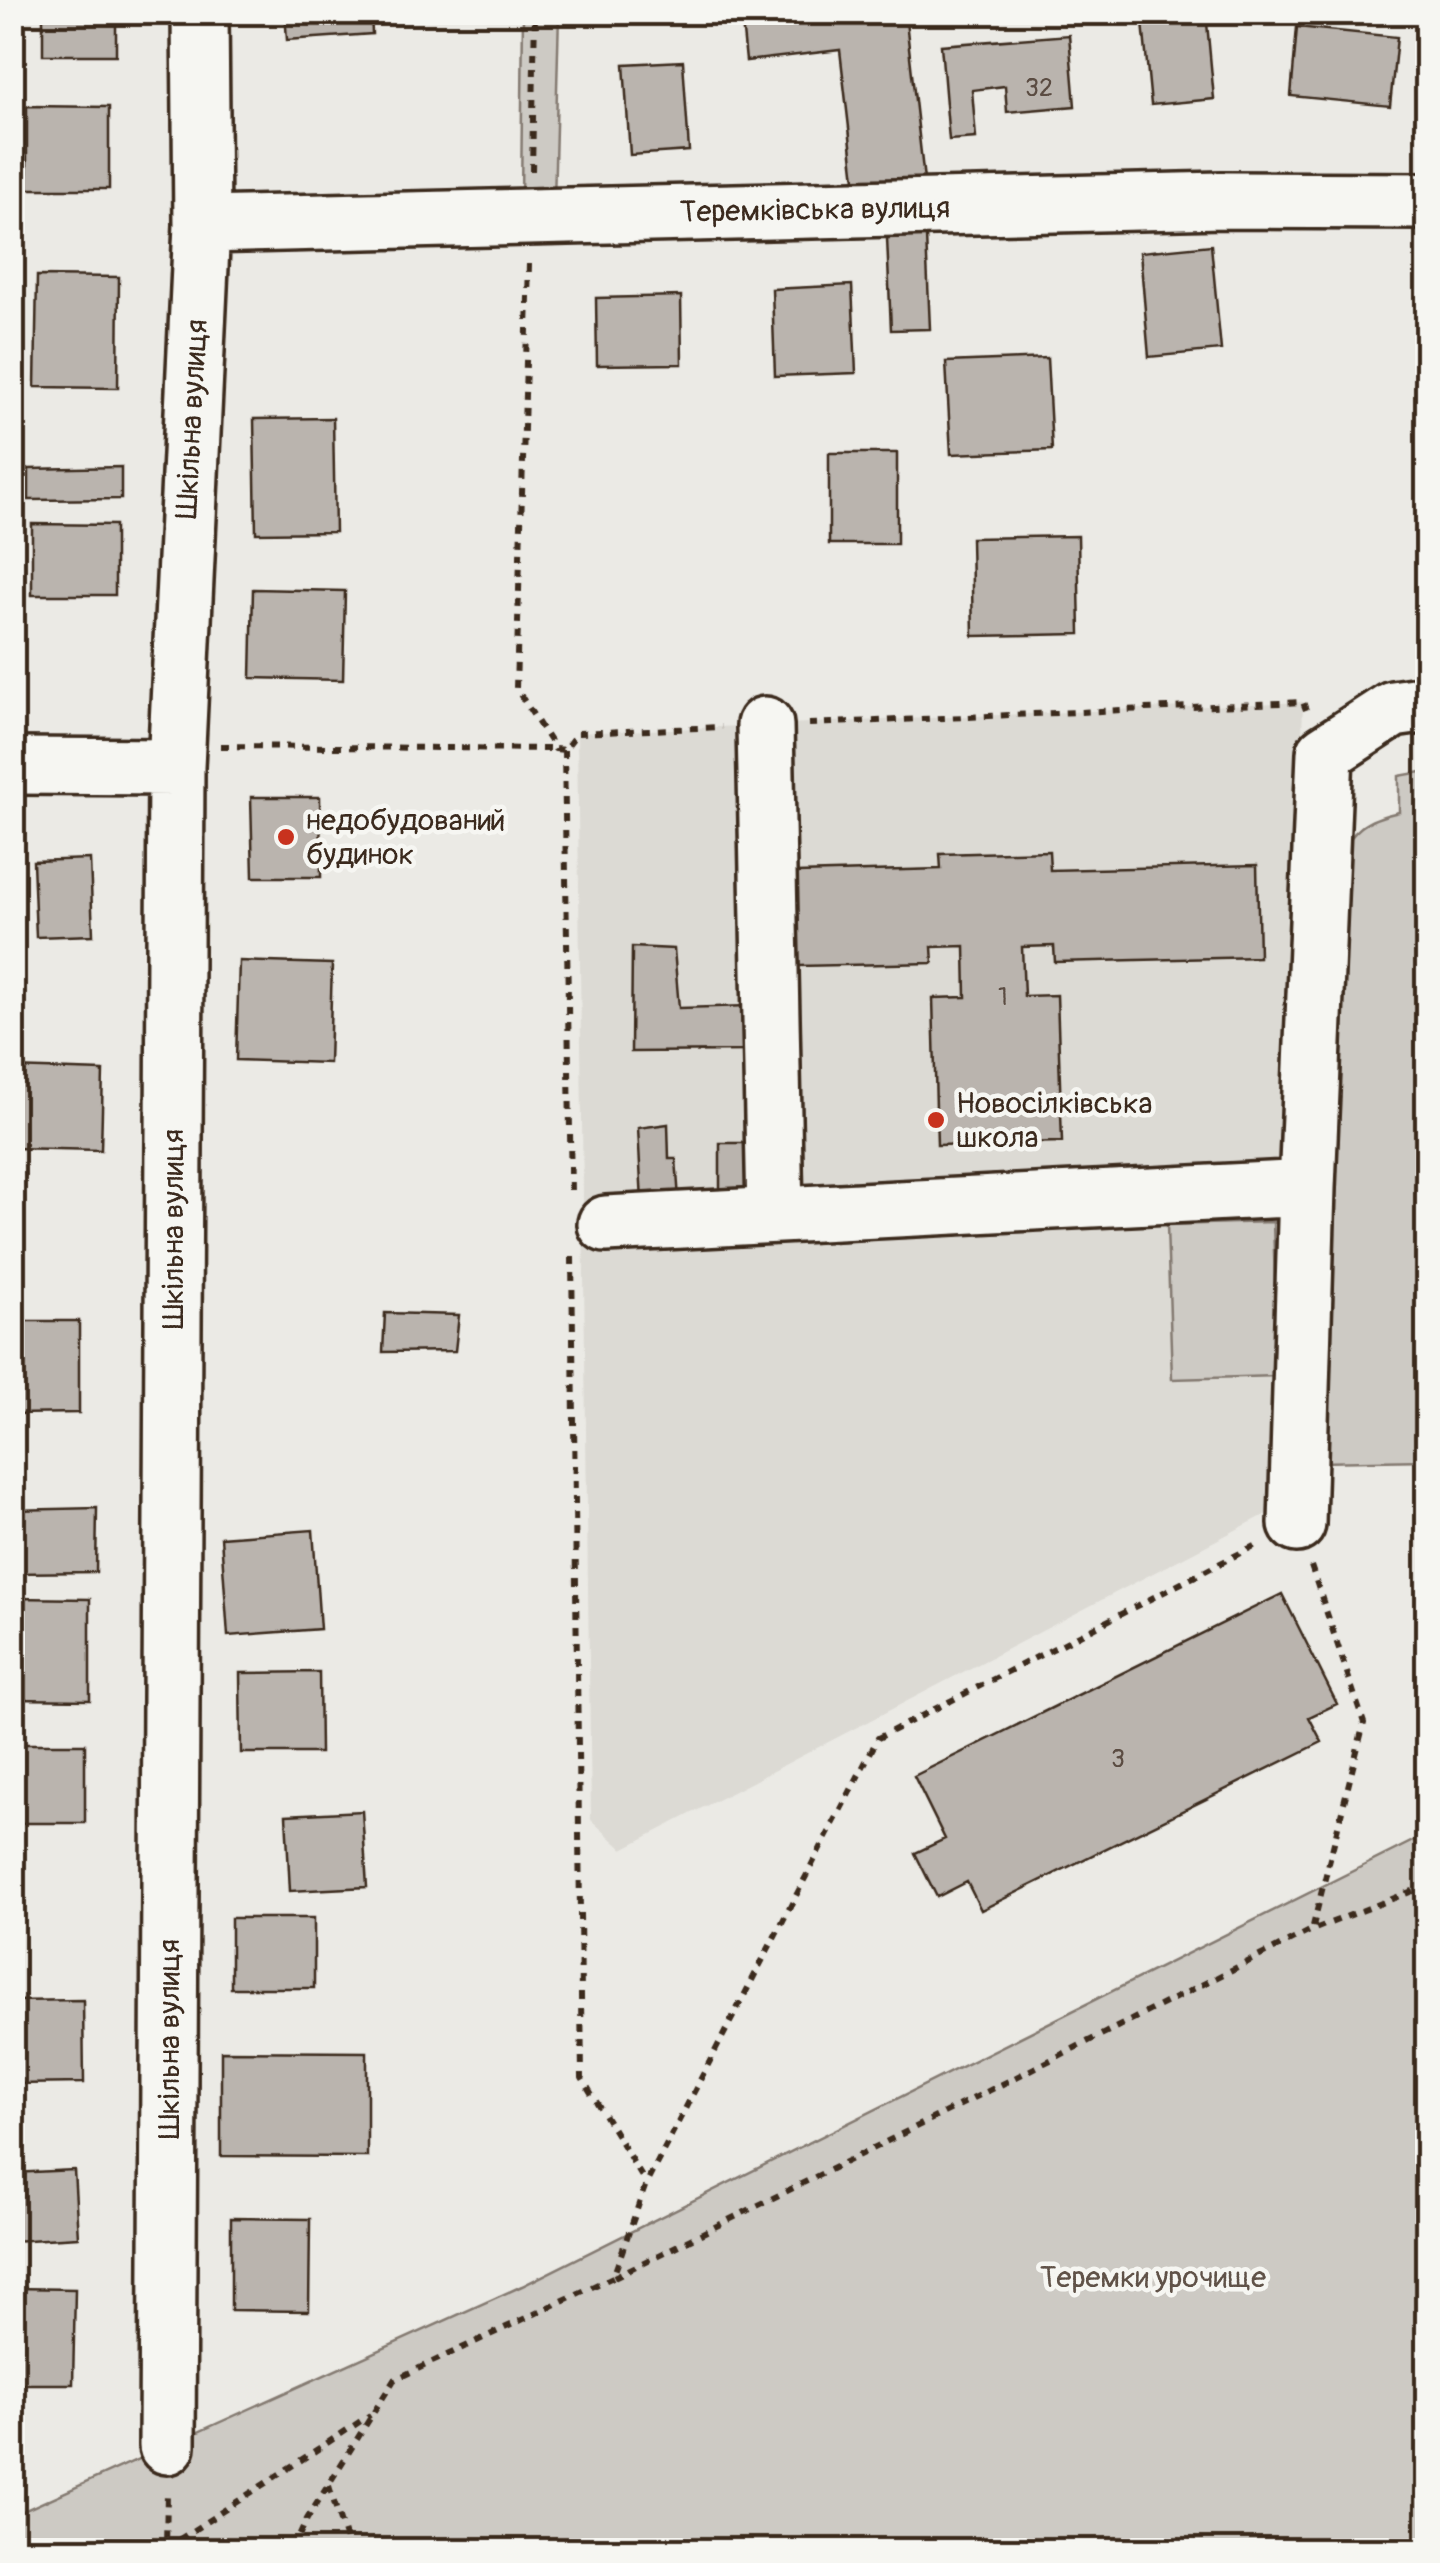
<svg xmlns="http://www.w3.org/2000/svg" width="1440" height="2563" font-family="Pangolin,sans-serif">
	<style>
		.built { fill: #dcdad4 }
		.green { fill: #cdcac4; stroke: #847a71; stroke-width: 2.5 }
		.building { fill: #bab4ae; stroke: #3b2a1e; stroke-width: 2.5 }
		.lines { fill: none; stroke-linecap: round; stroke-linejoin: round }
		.minor-casing { stroke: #3b2a1e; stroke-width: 62 }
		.path { stroke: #3b2a1e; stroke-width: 6; stroke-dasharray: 8 8; stroke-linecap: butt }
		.minor { stroke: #f6f6f2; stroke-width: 55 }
		.poi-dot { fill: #c8321e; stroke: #f6f6f2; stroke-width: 4 }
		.labels { text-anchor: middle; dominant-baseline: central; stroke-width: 9; stroke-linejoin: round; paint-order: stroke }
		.number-label { font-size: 25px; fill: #5b4c42 }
		.street-label { font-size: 30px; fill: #3b2a1e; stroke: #f6f6f2 }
		.poi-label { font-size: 30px; fill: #3b2a1e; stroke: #f6f6f2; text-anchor: start }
		.park-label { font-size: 30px; fill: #605248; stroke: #f6f6f2 }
	</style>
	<rect width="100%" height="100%" fill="#ebeae5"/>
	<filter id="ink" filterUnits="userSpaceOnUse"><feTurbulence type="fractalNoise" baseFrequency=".01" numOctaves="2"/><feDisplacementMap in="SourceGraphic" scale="20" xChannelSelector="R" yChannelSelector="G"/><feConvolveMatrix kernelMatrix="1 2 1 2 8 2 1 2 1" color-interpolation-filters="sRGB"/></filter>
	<g filter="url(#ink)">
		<!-- built -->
		<path class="built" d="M1303,702L1280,1507L623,1849L591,1820L577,733Z"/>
		<!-- green -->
		<path class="green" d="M523,13H559L554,202L521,200Z
			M1427,771V1460L1317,1462L1335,859C1356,829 1362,820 1399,812V776Z
			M1273,1222L1278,1376L1172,1379L1167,1225Z
			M1427,1834V2550H13L12,2516L522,2286Z"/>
		<!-- building -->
		<path class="building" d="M43,12H116V55H43Z
			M285,12H371L372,34L287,40Z
			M741,12H905L924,180L856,188L840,50L746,61Z
			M1142,12H1206L1214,99L1151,105Z
			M1297,27L1397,37L1390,106L1291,96Z
			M1069,35L1075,106L1007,112L1005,86L972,90L976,138L949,140L941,45Z
			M683,61L689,151L630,155L624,64Z
			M27,106L109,107V189H27Z
			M926,236L930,329L891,330L887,238Z
			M1211,245L1221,350L1149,357L1140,252Z
			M37,276L119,277L118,388L35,387Z
			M852,285L856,373L775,376L772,289Z
			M681,296L682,364L597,365L596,298Z
			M1047,358L1052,450L951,454L946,362Z
			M333,418L335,532L256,533L254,419Z
			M829,453H897V544H829Z
			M121,467V499L29,500V469Z
			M32,524L115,525V595H32Z
			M1078,536L1080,634L973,636L971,538Z
			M253,589L345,591L343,680L251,678Z
			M251,797H320L321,877H253Z
			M1049,851L1050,870L1257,865L1259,957L1055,962L1054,946L1022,947L1024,996L1057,995L1062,1142L937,1145L933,998L966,997L965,946L932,947L933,963L799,966L797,873L941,869L940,854Z
			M90,859L93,935L36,937L33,861Z
			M632,947L674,949L679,1008L749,1006L750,1051L631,1052Z
			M239,961L332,964L329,1063L236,1060Z
			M12,1068L103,1071L101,1150L12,1148Z
			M668,1124L669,1159H676L679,1199L642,1202L638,1128Z
			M720,1143H750L751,1198L720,1199Z
			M385,1313L459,1315L455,1351L383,1352Z
			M12,1321H79V1413L12,1414Z
			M97,1508L96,1572L12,1573V1510Z
			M313,1530L320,1629L228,1636L221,1537Z
			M1282,1594L1337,1704L1309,1717L1322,1742L981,1910L967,1882L937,1897L915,1853L945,1839L914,1776Z
			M12,1598L90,1599V1700L12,1699Z
			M319,1672L320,1753H241L240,1673Z
			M14,1744H85V1823H15Z
			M362,1811L367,1887L290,1891L286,1815Z
			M231,1918H314V1988H231Z
			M83,2000L84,2083L12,2084V2001Z
			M221,2051L367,2052V2157L221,2156Z
			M74,2170L78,2237L12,2241V2173Z
			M231,2218L310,2219L309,2311L231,2310Z
			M12,2288L75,2289L73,2384H12Z"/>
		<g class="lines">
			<!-- minor casing -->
			<g class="minor-casing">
				<path id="minor" d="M202,225L1222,200L1428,201
					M765,725L775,1215
					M12,766L176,767
					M606,1224L1307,1188
					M1297,1524L1307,1188L1325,753L1393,709L1428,704
					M167,2446L176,767L202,225L200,12"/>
			</g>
			<!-- path -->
			<path class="path" d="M532,171L535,12
				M529,264L516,688L555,749L564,750L577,733L722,727
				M809,724L1303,702L1306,710
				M221,746L554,749
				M564,750L571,1195
				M572,1257L582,2078L645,2182
				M1311,1566L1364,1723L1312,1930
				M614,2277L1312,1930L1428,1885
				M329,2486L349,2550
				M166,2548L370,2415
				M161,2550L166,2548L167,2492
				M293,2550L307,2519L394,2380L613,2277L646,2184L878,1738L1258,1544"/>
			<!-- minor -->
			<use href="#minor" class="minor"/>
		</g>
	</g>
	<!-- markers -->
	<g class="poi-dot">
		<circle cx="286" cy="837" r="10"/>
		<circle cx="936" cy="1120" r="10"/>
	</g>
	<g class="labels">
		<!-- number labels -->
		<g class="number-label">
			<text x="1039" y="88">32</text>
			<text x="1003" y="997">1</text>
			<text x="1118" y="1759">3</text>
		</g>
		<!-- street labels -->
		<g class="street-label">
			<text transform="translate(815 210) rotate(-1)">Теремківська вулиця</text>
			<text transform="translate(192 419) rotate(-87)">Шкільна вулиця</text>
			<text transform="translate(173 1229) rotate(-90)">Шкільна вулиця</text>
			<text transform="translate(169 2039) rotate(-90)">Шкільна вулиця</text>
		</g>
		<!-- poi labels -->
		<g class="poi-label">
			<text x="306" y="820">недобудований<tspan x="306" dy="34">будинок</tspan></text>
			<text x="956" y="1103">Новосілківська<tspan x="956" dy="34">школа</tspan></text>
		</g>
		<!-- park labels -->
		<g class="park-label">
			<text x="1153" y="2277">Теремки урочище</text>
		</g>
	</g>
	<!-- margin -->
	<rect width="1440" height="2563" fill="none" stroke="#f6f6f2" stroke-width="50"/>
	<rect x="25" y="25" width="1390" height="2513" fill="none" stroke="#3b2a1e" stroke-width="4" filter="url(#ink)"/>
</svg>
